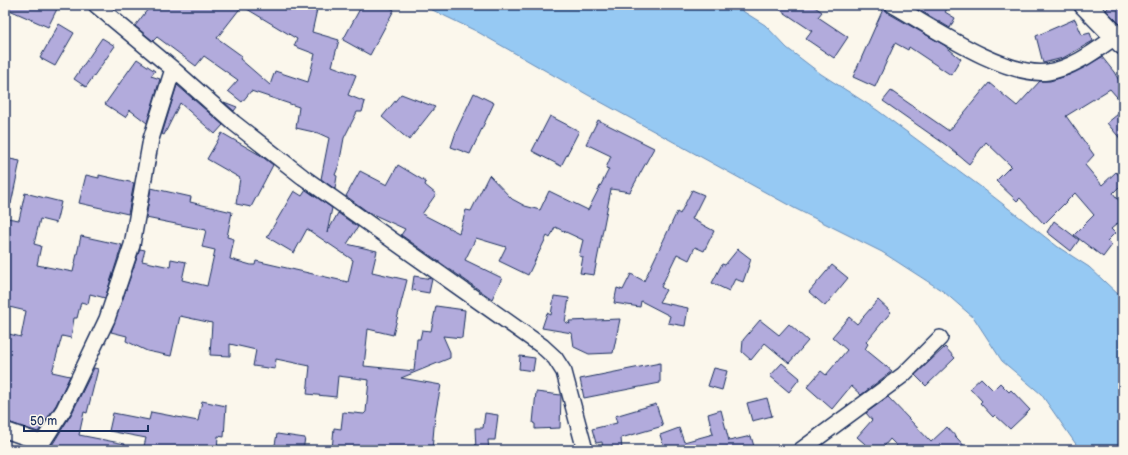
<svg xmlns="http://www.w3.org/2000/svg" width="1128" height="455" font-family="'Balsamiq Sans',sans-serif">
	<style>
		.water { fill: #96c9f3; stroke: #658bb7 }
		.building { fill: #b2abdc; stroke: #1b2f5e; fill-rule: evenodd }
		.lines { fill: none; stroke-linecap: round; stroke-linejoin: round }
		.street-casing { stroke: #1b2f5e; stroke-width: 18 }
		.secondary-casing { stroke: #1b2f5e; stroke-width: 24 }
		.street { stroke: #fbf7ec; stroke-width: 15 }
		.secondary { stroke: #fbf7ec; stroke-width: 21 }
	</style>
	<rect width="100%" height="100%" fill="#fbf7ec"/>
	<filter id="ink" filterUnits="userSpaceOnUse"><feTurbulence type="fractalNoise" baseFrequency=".025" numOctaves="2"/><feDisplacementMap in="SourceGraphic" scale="8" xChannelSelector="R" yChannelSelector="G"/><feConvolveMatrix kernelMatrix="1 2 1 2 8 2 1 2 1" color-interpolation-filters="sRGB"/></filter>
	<g filter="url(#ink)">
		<!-- water -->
		<path class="water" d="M422,5H733L765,25L787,48L821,74L877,110L981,187L1058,247L1089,267L1120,296L1123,300V450H1080L1041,394L1002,361L974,318L944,292L882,252L794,208L588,95L476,31Z"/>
		<!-- building -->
		<path class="building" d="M5,5H59L48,27L5,8Z
			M151,5H318L312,32L339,40L332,66L356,75L348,95L365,102L362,112H357L344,138L339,165L335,175L337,176L335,189L321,179L329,138L318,133L296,128L299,107L251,91L242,102L228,91L238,80L204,56L196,66L157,37L153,41L135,26ZM242,6L297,39L294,46L315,54L308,82L275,71L270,85L240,59L242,56L217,38Z
			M362,5H386L394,10L370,55L343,40Z
			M773,5H812L822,12L818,17L848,37L834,58L806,39L812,31Z
			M911,5H950L945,12L955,18L950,28Z
			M1111,5H1117L1123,11V27L1106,10Z
			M884,7L888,13L944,45L961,59L951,75L909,47L908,50L895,43L875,87L853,77Z
			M1075,19L1082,35L1090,33L1093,41L1063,58L1043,63L1036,36Z
			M59,24L74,33L55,66L40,58Z
			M102,38L115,46L86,87L74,79Z
			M1102,57L1114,72L1123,87V104L1110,89L1066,116L1094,155L1085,165L1102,185L1116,172L1123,180V183L1113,193L1123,206V219L1111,229L1115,233L1107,241L1112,245L1103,257L1074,235L1094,215L1075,193L1044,224L1020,198L1017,201L996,181L1011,166L986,142L969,164L946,145L883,101L891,91L949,131L989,83L1017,106L1040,81H1050L1069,75Z
			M137,59L155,71L151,76L160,79L147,123L130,110L125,117L105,104Z
			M177,85L223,125L215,134L180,103L164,135L162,134Z
			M474,93L494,103L470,154L451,147L457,129Z
			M401,94L435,107L409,140L382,117Z
			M224,102L237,107L234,111Z
			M1123,110V142L1107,123Z
			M550,116L579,131L561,166L532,151Z
			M598,120L654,148L630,192L611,189L594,275L580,273L583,257L579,256L583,240L555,227L550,238L547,236L528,275L499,261L506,247L476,238L465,260L502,278L492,299L401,235L405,229L368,212L346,196L360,171L387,185L398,165L426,182L425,185L436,194L422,214L459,233L466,210L471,211L489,175L512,199L525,206L540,210L549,191L588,210L609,169L606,168L611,156L586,144Z
			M222,133L260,155L273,165L251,207L236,204L240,178L207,159Z
			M5,158L20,161L11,204L5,203Z
			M86,175L99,178V175L134,183L128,214L79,203Z
			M151,188L191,197L190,202L232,212L227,237L234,239L230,259L251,265H255L256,261L348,282L353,260L307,229L294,253L267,237L294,191L302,196L306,190L332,208L327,233L338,213L358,227L347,244L377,251L372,272L407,280L393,335L368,329L364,366L414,371L417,339H420L422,330L431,331L436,306L465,310L462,338L443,336L450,352V358L401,378L441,385L435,416L432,450L332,449L334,428L341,429L343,412L364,414L366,412L369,380L338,376L336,397L307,394L310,366L276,359L275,369L253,366L256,350L230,344V356L210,355L212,323L180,316L171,356L147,351L126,341L127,336L111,332L140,249L145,250L142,261L170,267L171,259L186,262L182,280L207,286L215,250L202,247L206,230L146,218Z
			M692,190L704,195L692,219L714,231L704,251L695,247L689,260L677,254L661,287L666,290L659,302L688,308L685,326L668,323L670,316L641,301L640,307L614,303L617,288L623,290L631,274L644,281L677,212L680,214Z
			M25,193L61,202L56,223L40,219L34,244L41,246L37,265L73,272L81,236L122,245L105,298L90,294L88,304L81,302L77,318H74L71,338L62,336L52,372L70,376L56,405L38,432L5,421V333L21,337L26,311L5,306V227L7,218L19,220Z
			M1054,221L1079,240L1071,251L1047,232Z
			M738,249L751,259L743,282L735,279L729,291L712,283L722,264L725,265Z
			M832,265L848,278L825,306L809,292Z
			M414,276L432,279L429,293L412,290Z
			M554,296L569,298L565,322L570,324L569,321L620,319L613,353L589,354L574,347L572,333L542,328L547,313L551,315Z
			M878,300L891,312L866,342L868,344L865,349L892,371L861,395L851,386L832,409L807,387L821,371L826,375L847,350L832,337L849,317L857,324Z
			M760,320L779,335L789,324L808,341L789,363L765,343L751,360L742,352L743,340Z
			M945,347L955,358L926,386L915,375Z
			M520,356L535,358L533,371L519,369Z
			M660,363V383L584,398L580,379Z
			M782,363L800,378L789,392L770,376Z
			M94,368L98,369L87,413L84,412L79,435L125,444L124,450H49L72,413Z
			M714,368L727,371L722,390L708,386Z
			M981,378L993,390L1000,383L1009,392L1011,390L1030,410L1010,429L995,415L993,417L980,403L982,401L970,388Z
			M536,392L561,395L560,428L535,429V424L533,423Z
			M888,397L931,442L947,427L968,450H901L890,439L881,450H872L857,437L872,420L866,413Z
			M767,398L772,416L752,421L747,403Z
			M202,401L226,406L224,437L218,436L217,450H143L146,438L109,431L113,413L149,420L151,412L198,421Z
			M656,404L663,426L621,438L622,450H603L602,442L596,443L592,429L617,423L615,416Z
			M721,410L729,441L751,436L755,450H665L660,435L679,428L684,442L713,434L708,414Z
			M485,413L498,415L495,440H488L489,450H476L475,428H483Z
			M277,434L305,438L303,450H274Z"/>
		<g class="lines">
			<!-- street casing -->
			<g class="street-casing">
				<path id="street" d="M96,5L173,69L234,123L303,177L542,346L555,358L564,372L585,450
					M893,5C930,26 1005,78 1048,72C1073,68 1095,51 1115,37
					M5,430L42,443L39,450
					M42,443L64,409L107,319L132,245L151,139L173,69
					M801,450L903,375L940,338"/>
			</g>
			<!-- secondary casing -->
			<g class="secondary-casing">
				<path id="secondary" d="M1085,5L1123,44"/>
			</g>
			<!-- street -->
			<use href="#street" class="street"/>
			<!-- secondary -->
			<use href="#secondary" class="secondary"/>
		</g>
	</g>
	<!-- margin -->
	<rect width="1128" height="455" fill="none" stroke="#fbf7ec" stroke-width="20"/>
	<rect x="10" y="10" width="1108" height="435" fill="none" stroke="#1b2f5e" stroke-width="1.5" filter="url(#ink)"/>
	<!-- scale -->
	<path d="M24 425v6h124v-6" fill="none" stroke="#1b2f5e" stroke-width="2"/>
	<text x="30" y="425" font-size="12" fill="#1b2f5e" stroke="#fbf7ec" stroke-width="3" paint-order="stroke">50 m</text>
</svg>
